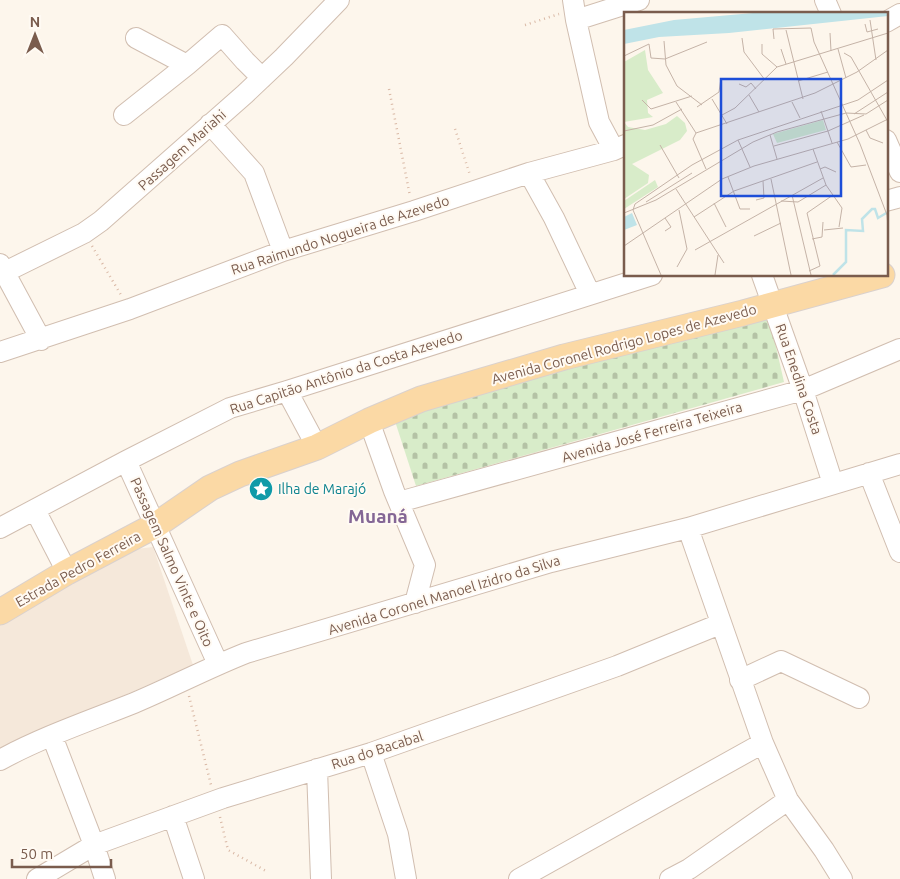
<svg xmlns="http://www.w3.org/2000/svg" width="900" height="879" font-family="Ubuntu,sans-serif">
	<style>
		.residential { fill: #f5e8da }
		.cemetery { fill: url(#cemetery-stones) }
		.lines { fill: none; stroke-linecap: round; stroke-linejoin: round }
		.minor-casing { stroke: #d1beb0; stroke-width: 22 }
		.major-casing { stroke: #dad1cd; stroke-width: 27 }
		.path { stroke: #d9b8a5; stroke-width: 2.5; stroke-dasharray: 1 4; stroke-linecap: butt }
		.minor { stroke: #fff; stroke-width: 20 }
		.major { stroke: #fbd9a5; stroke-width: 25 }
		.labels { text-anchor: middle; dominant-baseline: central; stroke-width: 4; stroke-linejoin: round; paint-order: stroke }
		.street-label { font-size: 14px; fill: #7a5c4d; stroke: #fffaf3 }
		.culture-label { font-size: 14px; fill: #0d838f; stroke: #fffaf3; text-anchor: start }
		.district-label { font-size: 19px; font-weight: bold; fill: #846695; stroke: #fffaf3 }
		.inset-river { fill: none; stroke: #bfe3e8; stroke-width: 2.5 }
		.inset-road { fill: none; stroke: #c5b3a7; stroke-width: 1 }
		.view { fill: #1d4ed8; fill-opacity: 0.15; stroke: #1d4ed8; stroke-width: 2.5 }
		.inset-edge { fill: none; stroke: #7a5c4d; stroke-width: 2.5 }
	</style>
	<defs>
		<pattern id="cemetery-stones" width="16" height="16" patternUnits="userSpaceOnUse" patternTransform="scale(1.25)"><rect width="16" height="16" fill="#d8ecc9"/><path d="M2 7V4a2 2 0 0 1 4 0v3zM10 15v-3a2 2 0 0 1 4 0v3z" fill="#b4c2a5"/></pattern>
	</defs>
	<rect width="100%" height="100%" fill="#fdf6ec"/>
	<!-- residential -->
	<path class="residential" d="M153,547L193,665L0,750V618L120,551Z"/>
	<!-- cemetery -->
	<path class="cemetery" d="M767,307L784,382L416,486L392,412Z"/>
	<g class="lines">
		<!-- minor casing -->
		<g class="minor-casing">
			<path id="minor" d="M573,0L576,20L599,122L614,150
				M825,0L831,14
				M576,20L639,0
				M886,22L900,14
				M136,38L187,65L222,35L245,61L262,78
				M124,115L187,65
				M210,124L254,173L283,251
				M886,140L900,172
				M529,173L554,218L590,294
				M886,201L900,197
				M0,264L41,340
				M5,272L84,233L101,221L245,94L284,57L339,0
				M762,275L803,390L833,484
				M0,352L130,309L283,251L414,211L529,173L614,150L625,145
				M287,391L317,447
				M369,421L394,491L425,565L415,603
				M126,461L218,664
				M869,473L900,552
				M399,502L803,390L900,349
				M35,510L67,572
				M0,528L126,461L230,408L287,391L652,275
				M688,528L763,743L788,800L824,850L842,879
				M740,680L781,661L859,698
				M52,736L94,845L105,879
				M371,753L398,834L406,879
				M0,760C42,737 89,721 134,703C172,687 208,668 246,653L551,562L688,528L900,464
				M317,769L321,879
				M173,816L194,879
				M37,879L94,845L223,798L371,753L617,666L720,624
				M519,879L763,743
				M670,879L689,869L788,800"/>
		</g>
		<!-- major casing -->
		<g class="major-casing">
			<path id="major" d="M0,612L67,572L156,525L210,488L240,474L317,447L369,421L421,399L564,357L743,313L882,275"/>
		</g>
		<!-- path -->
		<path class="path" d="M525,25L559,14
			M389,89L410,196
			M455,129L470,175
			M92,246L121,295
			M189,696L211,785
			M220,817L228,850L266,871"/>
		<!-- minor -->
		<use href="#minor" class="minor"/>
		<!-- major -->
		<use href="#major" class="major"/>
	</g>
	<!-- icons -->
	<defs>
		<g id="sight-disc" transform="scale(1.25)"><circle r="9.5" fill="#0f9aa8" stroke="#fffaf3"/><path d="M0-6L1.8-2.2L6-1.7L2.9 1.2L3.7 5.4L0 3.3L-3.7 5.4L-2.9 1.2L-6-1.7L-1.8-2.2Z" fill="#fff"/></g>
	</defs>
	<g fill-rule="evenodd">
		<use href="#sight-disc" x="261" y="489"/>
	</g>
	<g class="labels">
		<!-- street labels -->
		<g class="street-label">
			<text transform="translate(182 150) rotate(-42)">Passagem Mariahi</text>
			<text transform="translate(340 235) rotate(-18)">Rua Raimundo Nogueira de Azevedo</text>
			<text transform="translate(624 344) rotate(-15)">Avenida Coronel Rodrigo Lopes de Azevedo</text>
			<text transform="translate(346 372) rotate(-18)">Rua Capitão Antônio da Costa Azevedo</text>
			<text transform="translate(799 379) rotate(71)">Rua Enedina Costa</text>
			<text transform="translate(652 432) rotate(-16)">Avenida José Ferreira Teixeira</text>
			<text transform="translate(172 562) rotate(66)">Passagem Salmo Vinte e Oito</text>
			<text transform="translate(78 569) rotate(-29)">Estrada Pedro Ferreira</text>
			<text transform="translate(444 595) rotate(-17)">Avenida Coronel Manoel Izidro da Silva</text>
			<text transform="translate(377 750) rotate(-18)">Rua do Bacabal</text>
		</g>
		<!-- culture labels -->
		<g class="culture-label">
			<text x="278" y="489">Ilha de Marajó</text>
		</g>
		<!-- district labels -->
		<g class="district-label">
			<text x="378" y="516">Muaná</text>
		</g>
	</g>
	<!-- overview -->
	<g transform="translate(624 12)">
		<rect width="264" height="264" fill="#fdf6ec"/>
		<path d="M31,168L34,175L0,197V189Z" fill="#d8ecc9"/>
		<path d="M21,38L24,58L39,81L23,88L24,101L29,105L0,110L4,115L21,118L42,112L53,104L61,111L63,119L56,128L8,152L25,163L24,171L0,187V50Z" fill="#d8ecc9"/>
		<path d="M199,108L202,118L153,131L149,122Z" fill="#d8ecc9"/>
		<path d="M129,1H264V4L105,21L35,25L0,32V18L50,8ZM8,201L13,213L0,218V205Z" fill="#bfe3e8"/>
		<path class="inset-river" d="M209,263L222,250V218L239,219L238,207L248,197H251L254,206L264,200"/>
		<path class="inset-road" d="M246,8L252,48M241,12L243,20L254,17M162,18L179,87M206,21L207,39M118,26L120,40L141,68M150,27L149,17L187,16L190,30L236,132L263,203L264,215M40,29L42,53L53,74L78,93M138,32V42L153,55M157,37L162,52M214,37L222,66M220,41L227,45L264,110M0,44L25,32L27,46L41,47L83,30M174,69L204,60M115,72L122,75L127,71L132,77M125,83L135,100M88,87L103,112M18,88L27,97L68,84M52,90L72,121M168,90L176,106M73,95L95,80L97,66M197,99L208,131M230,102L264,80M98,103L111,96L153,55L264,21M242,118L246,126L259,131M0,119L29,113L58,97M146,123L153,147M114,128L126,155M213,130L227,155L242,153M36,133L55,166M150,134L204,119L240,103M189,137L202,173L218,196L215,215M82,157L69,127L72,121L191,81L233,60L264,38M196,157L201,155L212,160M104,165L116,197H126M147,167L167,263M52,177L100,251M168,183L187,263M132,188L140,186L139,169M157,189L174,190L202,173M22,190L68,161M90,191L102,215M9,198L11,192L68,153L114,128L234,88L264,68M9,198L37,263M0,201L32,188L129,130L153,120L222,101L242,102L264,88M70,205L110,179L193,150M200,218L219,216M41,219L47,215L41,206M130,224L157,211M188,227L198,225L199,210M0,234L98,167L130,154L224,127L264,107M71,238L199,166M53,255L63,237L55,198M185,259L196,254L183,201L209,183M91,263L94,243"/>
		<path class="view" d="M97,67H217V184H97Z"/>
		<rect width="264" height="264" class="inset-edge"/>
	</g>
	<!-- north arrow -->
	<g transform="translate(35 35)" stroke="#fffaf3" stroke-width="4" paint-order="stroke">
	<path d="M0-4L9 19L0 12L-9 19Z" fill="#7a5c4d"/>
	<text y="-8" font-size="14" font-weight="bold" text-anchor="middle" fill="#7a5c4d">N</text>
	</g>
	<!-- scale -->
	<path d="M12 859v8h99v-8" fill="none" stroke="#7a5c4d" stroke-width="2.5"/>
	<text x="20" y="859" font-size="15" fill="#7a5c4d" stroke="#fffaf3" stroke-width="4" paint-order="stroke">50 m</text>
</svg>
